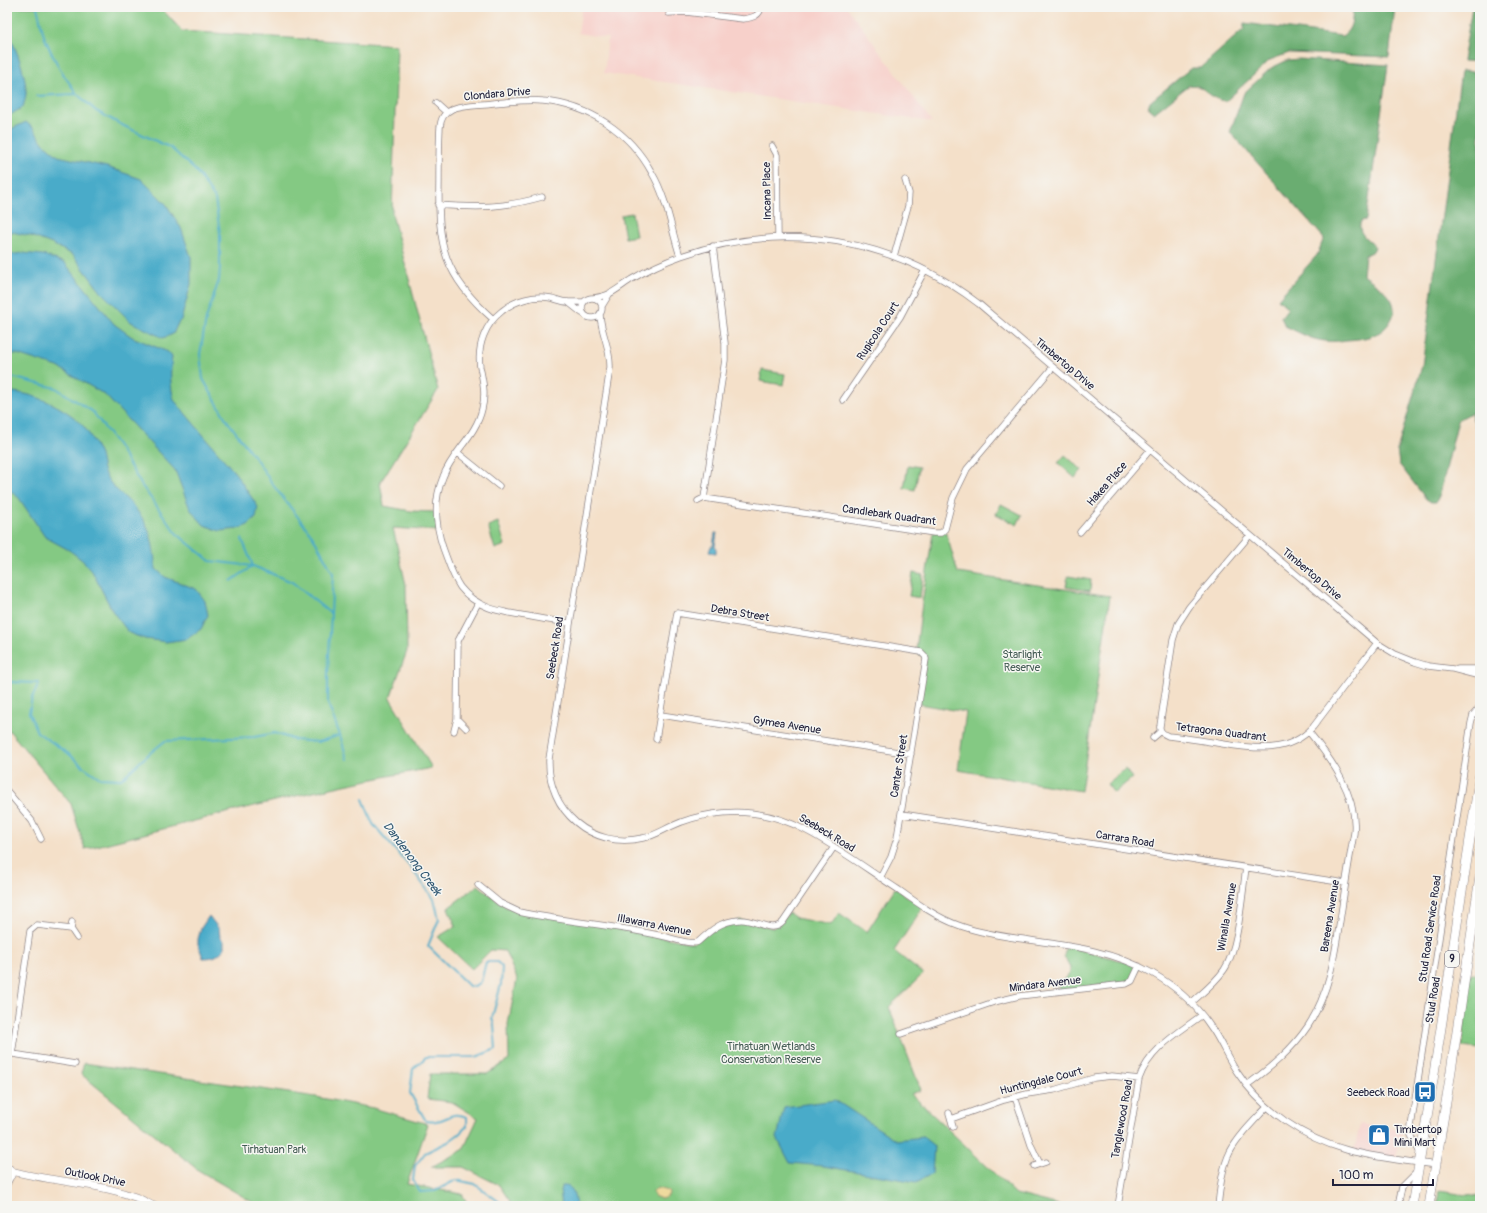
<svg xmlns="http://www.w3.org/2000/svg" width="1487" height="1213" font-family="Pangolin,sans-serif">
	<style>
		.built { fill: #f7d0ca }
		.green { fill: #84c983; stroke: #53765f }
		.forest { fill: #6bad71; stroke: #466856 }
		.sand { fill: #eeda9e; stroke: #887e6c }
		.water { fill: #4aabc9; stroke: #366682 }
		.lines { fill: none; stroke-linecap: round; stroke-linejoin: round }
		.stream { stroke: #4aabc9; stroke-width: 2 }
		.minor-casing { stroke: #8b8182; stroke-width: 7 }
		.tertiary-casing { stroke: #8b8182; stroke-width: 8 }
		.trunk-casing { stroke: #8b8182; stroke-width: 10 }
		.minor { stroke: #fff; stroke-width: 5.5 }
		.tertiary { stroke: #fff; stroke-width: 7 }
		.trunk { stroke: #fff; stroke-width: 9 }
		.labels { text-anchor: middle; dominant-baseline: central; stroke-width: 3; stroke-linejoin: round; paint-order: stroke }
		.shield { fill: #f6f6f2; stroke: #626272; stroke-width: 1 }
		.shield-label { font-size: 10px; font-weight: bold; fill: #22223b }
		.street-label { font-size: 11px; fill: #22223b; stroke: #f6f6f2 }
		.park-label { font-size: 11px; fill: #445c54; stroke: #f6f6f2 }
		.poi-label { font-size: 11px; fill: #22223b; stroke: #f6f6f2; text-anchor: end }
		.water-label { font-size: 12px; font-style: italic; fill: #325974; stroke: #f6f6f2 }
	</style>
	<rect width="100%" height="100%" fill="#f6f6f2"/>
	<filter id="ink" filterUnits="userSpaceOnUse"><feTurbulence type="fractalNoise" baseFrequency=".025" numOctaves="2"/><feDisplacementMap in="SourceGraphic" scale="8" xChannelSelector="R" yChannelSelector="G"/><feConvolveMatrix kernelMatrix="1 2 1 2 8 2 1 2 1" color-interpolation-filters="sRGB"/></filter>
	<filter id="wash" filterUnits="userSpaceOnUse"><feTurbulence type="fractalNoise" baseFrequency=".012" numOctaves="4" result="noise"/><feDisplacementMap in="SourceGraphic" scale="16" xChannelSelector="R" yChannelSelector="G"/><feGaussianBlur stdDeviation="0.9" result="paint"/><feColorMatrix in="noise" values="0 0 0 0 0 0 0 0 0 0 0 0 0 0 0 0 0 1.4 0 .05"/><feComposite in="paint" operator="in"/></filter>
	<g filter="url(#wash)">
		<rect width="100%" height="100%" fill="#f4e0c9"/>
		<!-- built -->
		<path class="built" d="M582,7L612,11L613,7H847L932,122L604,73L608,38L578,33Z
			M1360,1124L1402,1130L1397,1159L1354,1151Z"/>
		<!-- green -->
		<path class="green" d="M7,7H160L182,31L397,45L392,214L438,390L380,483L384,506L411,511L436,512L438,531L393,528L406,585L407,651L390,698L432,768C315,788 200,820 85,849L71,804L7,728Z
			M632,213L636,236L625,238L621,215Z
			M762,370L785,374L783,385L760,381Z
			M1065,455L1082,470L1075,478L1058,463Z
			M908,465L919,467L915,490L904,488Z
			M1001,504L1022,515L1017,525L996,514Z
			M498,522L505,545L495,549L488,526Z
			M945,529L958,573L1110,596L1081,791L958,770L966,712L919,704L926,659L916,651L922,603L933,533Z
			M913,573L923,575L920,598L909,596Z
			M1068,576L1091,580L1090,591L1066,587Z
			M1125,769L1132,778L1114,793L1107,784Z
			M478,885L506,907L693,943L709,932L740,920L773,928L789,913L796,918L831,925L839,913L867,932L895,888L923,907L894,951L923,974L889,1007L921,1090L911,1094L1016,1194L1063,1206H513L499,1185L463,1167H431L463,1150L478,1118L452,1102L427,1099L430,1074H487L509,1060L508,1024L517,979L505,951L491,950L472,969L438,937L456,926L448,908Z
			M1066,945L1139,966L1132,981L1059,991L1058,983L1067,977L1070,973V967L1064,956Z
			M1470,973L1480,975V1049L1462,1047Z
			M84,1063L316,1097L373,1108L428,1124L407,1184L462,1194L469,1206H259L198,1170L81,1074Z
			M1439,1191L1480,1197V1206H1437Z"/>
		<!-- forest -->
		<path class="forest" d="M1353,7H1395L1389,57L1289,53L1270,60L1226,101C1209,101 1203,81 1188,86L1154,113L1148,108L1150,102L1191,68H1200L1244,29V23L1342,36C1353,29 1352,19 1353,7Z
			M1472,7H1480V62L1463,61Z
			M1299,59L1388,65L1366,220L1361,221C1356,234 1369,239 1375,247L1373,251L1365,255L1363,275C1372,281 1385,289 1391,299C1394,304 1395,311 1393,316C1385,336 1365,339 1347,340C1340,341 1332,342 1325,341C1311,340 1298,332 1285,326L1281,317L1288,308L1278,299L1317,255L1324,238L1230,132L1244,93L1271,68L1288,60Z
			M1461,71L1480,72V442L1471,413L1458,420L1440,494L1436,502H1431L1426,499L1399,464L1397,450L1422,366Z"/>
		<!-- sand -->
		<path class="sand" d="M657,1188L668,1191L669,1194L667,1197L661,1199L654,1196L653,1192Z"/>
		<!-- water -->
		<path class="water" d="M7,32C16,46 27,77 26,94C26,98 24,103 23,107L7,117Z
			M26,122L33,128L43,143L58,156L107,167L141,179L166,204L181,228L191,257V284L181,320L178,323L173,334L163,338L131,322L101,292L73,255L52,244L31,236L7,231V131Z
			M23,253L43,255L65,263L114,324L132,337L168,352L172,357C170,372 170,385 174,400L236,474L258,507L256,518L248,525L238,529L220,531L204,525L190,509L175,470L105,395L58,367L17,354H7V255Z
			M7,392C32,391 73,410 87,431C92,438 97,448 100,455C102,462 102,470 106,476C113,489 125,496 134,507C152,528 153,544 156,569L165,577L196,589L205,601L208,615L201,629L187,639L166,642L145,639L129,633L113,612L92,571L82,560L69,550L45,537L19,498L7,488Z
			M715,533H717L715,546L716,549V553L709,552L711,546H713Z
			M209,916L219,929L220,937L224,941V949C218,956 214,958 203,958L198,944V939L201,928Z
			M835,1100L896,1140L923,1137L934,1146L932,1174L916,1182L823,1166L790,1163L777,1138L784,1107Z
			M562,1186C575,1185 574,1196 576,1206H562L560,1190Z"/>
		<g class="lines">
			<!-- stream -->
			<path class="stream" d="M37,7L44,36L51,52L61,71L77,94L96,111L124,126L171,148L197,172L215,199L220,233V267L219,280L206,319L200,354L203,379L226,419L258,462L273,485L312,535L333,573L328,673V704L340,735
				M36,96L77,94
				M7,376L56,388L93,412L118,446L142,486L177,534L210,561L253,566L292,582L331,614
				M231,581L253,566L242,539
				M7,682L39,683L32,698L29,713L37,732L69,754L84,767L100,778L121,779L150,753L165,741L254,737L275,733L295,740L318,742L340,735L347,759
				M363,799L373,824L411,868L434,899L439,919L428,946L469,986L475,987L481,982L486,962H497L502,967L501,984L492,1018L494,1025L496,1049L476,1057H426L413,1069L410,1093L426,1121C429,1121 433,1122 436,1121C451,1119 449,1111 467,1117V1126L459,1134L448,1142L425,1153L415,1166L413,1180L420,1192L435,1191L456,1180L475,1184L505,1206"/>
		</g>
	</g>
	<g filter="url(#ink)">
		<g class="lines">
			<!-- minor casing -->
			<g class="minor-casing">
				<path id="minor" d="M669,13L686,12L743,19C752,18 760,16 761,7
					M436,103L446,112
					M772,146L777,155L778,237
					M438,205C479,208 503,208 542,197
					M713,246L725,343V360L704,498L934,533H941L945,529L953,498L967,469L1053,367
					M894,256L908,206L909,193L905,180
					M582 308a10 10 0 1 1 20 0a10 10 0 1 1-20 0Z
					M594,298C599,297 604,296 609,294C617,290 624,284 632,279C647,270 664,262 681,256C784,220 892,237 979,304L1377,643L1395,654L1415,662L1428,666L1453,669L1480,676
					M568,302L582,313
					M602,306L610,293
					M600,315C601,333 611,349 610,368L549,759C547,811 592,850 643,838C654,836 663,830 672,826C685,820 699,816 713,814C745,809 777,815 805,830C838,847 868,870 899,890C917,903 936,917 958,925C976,932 995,935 1015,938C1062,945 1110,949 1152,973C1177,987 1198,1007 1213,1030C1222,1044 1228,1059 1237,1072C1262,1110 1303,1138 1347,1150C1376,1158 1406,1161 1436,1165
					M493,319C443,275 438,246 439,182C439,164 439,145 440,127C441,118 444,113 452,109C465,104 480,105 494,103C510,102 526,99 543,101C589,105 630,132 652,173C667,198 671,229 680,256
					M843,400L900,317L925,270
					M458,453L499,486
					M698,501L704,498
					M1080,532L1150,450
					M1250,535L1189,607L1178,624L1173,640L1160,726C1159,731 1163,734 1168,736C1187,738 1205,741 1223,744C1255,749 1289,754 1313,727L1377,643
					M569,623C555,621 541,619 527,616C502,612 477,609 460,587C452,575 448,561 443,548C435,524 433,501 443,477C452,452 476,436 482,409C486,395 483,381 480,367C477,346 485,324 502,311C515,300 534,295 551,298C556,299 562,302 568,302C573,302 578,302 583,302
					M1458,669H1480
					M661,715L911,754
					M457,719L466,728
					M454,731L457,719L458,641L478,603
					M1153,738L1161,731
					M656,739L677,613L921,652L925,656L926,659L897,838L891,857L880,878
					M7,791L32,821L41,839
					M902,814L1345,883
					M478,885L500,903L519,912C566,922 615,925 662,936C673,938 688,945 698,942C711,930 721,921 739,920C755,918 772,935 783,922L834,847
					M72,922L71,929L77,938
					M1191,1003C1202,993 1215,983 1224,970C1239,948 1242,895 1246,868
					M901,1034L994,1002L1019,996L1126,984L1132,981L1139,966
					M7,1053L75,1064
					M12,1054L30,931L37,925L71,929
					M1247,1085C1270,1068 1292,1050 1308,1026C1330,992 1335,954 1341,914C1345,887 1349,860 1354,833C1358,796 1331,759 1309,732
					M1015,1097L1031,1145L1040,1164
					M949,1113L953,1127
					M951,1119L1004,1100L1027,1094L1054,1090L1094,1078L1112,1076L1139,1079
					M1420,1153L1411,1135V1127L1471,723L1473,715L1480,707
					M1034,1166L1046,1162
					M7,1184L10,1178
					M1118,1206L1139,1079C1149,1049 1178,1033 1202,1015
					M1218,1206C1220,1188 1222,1168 1230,1152C1239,1135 1254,1121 1267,1107
					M1398,1206L1402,1187L1418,1171"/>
			</g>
			<!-- tertiary casing -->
			<g class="tertiary-casing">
				<path id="tertiary" d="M7,1169H10L12,1173L11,1176L7,1178
					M12,1171C51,1182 93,1182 132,1196C140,1198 147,1203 154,1206"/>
			</g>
			<!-- trunk casing -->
			<g class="trunk-casing">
				<path id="trunk" d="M1412,1206L1431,1093L1480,774
					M1429,1206L1449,1084L1480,877"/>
			</g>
			<!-- minor -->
			<use href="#minor" class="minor"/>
			<!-- tertiary -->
			<use href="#tertiary" class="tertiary"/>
			<!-- trunk -->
			<use href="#trunk" class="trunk"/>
		</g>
	</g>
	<!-- icons -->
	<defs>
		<g id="bus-square" transform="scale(1.15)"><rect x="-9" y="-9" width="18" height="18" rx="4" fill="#1f6fb2" stroke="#f6f6f2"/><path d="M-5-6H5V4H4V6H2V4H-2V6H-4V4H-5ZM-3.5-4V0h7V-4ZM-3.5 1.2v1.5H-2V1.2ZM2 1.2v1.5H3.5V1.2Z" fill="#fff"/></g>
		<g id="shop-square" transform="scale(1.15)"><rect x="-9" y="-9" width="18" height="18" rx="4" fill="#1f6fb2" stroke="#f6f6f2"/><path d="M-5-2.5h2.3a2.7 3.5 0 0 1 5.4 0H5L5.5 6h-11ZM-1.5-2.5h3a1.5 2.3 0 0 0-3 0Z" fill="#fff"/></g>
	</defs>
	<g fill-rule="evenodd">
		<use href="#bus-square" x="1425" y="1092"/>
		<use href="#shop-square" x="1379" y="1135"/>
	</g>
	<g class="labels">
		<!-- shield labels -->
		<rect class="shield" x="1445" y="951" width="14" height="16" rx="3"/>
		<g class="shield-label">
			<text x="1452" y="959">9</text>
		</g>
		<!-- street labels -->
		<g class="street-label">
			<text transform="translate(497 94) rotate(-5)">Clondara Drive</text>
			<text transform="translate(767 191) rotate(-91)">Incana Place</text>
			<text transform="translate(878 331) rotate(-57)">Rupicola Court</text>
			<text transform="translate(1065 364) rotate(40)">Timbertop Drive</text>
			<text transform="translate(1107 484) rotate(-49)">Hakea Place</text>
			<text transform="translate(889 515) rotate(8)">Candlebark Quadrant</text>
			<text transform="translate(1312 574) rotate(40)">Timbertop Drive</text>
			<text transform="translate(740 613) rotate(9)">Debra Street</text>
			<text transform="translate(555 648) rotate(-81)">Seebeck Road</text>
			<text transform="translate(787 725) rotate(9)">Gymea Avenue</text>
			<text transform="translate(1221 732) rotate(7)">Tetragona Quadrant</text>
			<text transform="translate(899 766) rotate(-81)">Canter Street</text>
			<text transform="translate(827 833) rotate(31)">Seebeck Road</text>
			<text transform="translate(1125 839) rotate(9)">Carrara Road</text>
			<text transform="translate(1330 916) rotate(-81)">Bareena Avenue</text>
			<text transform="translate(1227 917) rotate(-80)">Winalla Avenue</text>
			<text transform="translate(654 925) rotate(11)">Illawarra Avenue</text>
			<text transform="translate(1430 929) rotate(-82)">Stud Road Service Road</text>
			<text transform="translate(1045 984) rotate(-7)">Mindara Avenue</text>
			<text transform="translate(1433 1000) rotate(-81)">Stud Road</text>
			<text transform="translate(1041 1081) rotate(-14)">Huntingdale Court</text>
			<text transform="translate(1122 1119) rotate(-80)">Tanglewood Road</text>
			<text transform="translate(95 1177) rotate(11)">Outlook Drive</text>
		</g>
		<!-- park labels -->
		<g class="park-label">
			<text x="1022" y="654">Starlight<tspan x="1022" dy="13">Reserve</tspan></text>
			<text x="771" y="1046">Tirhatuan Wetlands<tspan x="771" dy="13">Conservation Reserve</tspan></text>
			<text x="274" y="1149">Tirhatuan Park</text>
		</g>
		<!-- poi labels -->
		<g class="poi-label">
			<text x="1410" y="1092">Seebeck Road</text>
			<text x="1394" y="1129" text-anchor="start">Timbertop<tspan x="1394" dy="13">Mini Mart</tspan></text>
		</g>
		<!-- water labels -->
		<g class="water-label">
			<text transform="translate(412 859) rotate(53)">Dandenong Creek</text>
		</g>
	</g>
	<!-- margin -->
	<rect width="1487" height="1213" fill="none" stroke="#f6f6f2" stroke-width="24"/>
	<!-- scale -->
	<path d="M1333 1179v6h100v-6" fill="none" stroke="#22223b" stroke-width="2"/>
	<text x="1339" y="1179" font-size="12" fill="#22223b" stroke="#f6f6f2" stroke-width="3" paint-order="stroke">100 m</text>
</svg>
